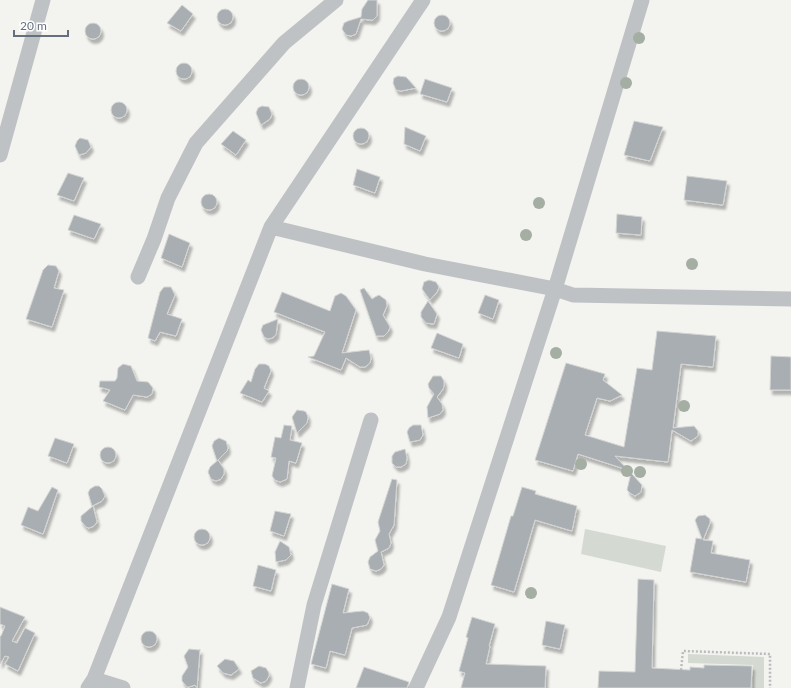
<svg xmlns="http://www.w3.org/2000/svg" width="791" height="688" font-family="Lato,sans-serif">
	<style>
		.green { fill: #d4dad1 }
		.building { fill: #a9aeb3; stroke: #d4d5d3; filter: url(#shadow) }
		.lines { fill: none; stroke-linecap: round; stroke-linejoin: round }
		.path { stroke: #b9bbbd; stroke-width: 2.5; stroke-dasharray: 2 2; stroke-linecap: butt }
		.minor { stroke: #bfc2c5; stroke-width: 15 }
		.tree { fill: #a5aea2 }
	</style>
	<defs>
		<filter id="shadow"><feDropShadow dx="2.5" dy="4.5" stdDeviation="1" flood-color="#0004"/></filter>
	</defs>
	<rect width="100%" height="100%" fill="#f3f3f0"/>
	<!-- green -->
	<path class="green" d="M585,529L666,546L661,572L581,554Z
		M688,654L764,657V688H753V665L688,663Z"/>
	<!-- building -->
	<path class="building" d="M368,0H377V16L373,20H371L361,19L356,34L351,36L346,35L342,29L344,23L348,21L361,17L362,9Z
		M182,5L193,14L181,31L167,23Z
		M217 17a8 8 0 1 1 16 0a8 8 0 1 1-16 0Z
		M434 23a8 8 0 1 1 16 0a8 8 0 1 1-16 0Z
		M85 31a8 8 0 1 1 16 0a8 8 0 1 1-16 0Z
		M176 71a8 8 0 1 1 16 0a8 8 0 1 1-16 0Z
		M398,76L406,77L416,88L401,91L396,90L393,83L394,78Z
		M425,79L452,88L447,102L420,94Z
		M293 87a8 8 0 1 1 16 0a8 8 0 1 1-16 0Z
		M111 110a8 8 0 1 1 16 0a8 8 0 1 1-16 0Z
		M262,106L269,107L272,114L270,119L261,125L256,113L258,108Z
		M634,121L663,127L650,161L624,155Z
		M405,127L426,136L420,151L404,144Z
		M353 136a8 8 0 1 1 16 0a8 8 0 1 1-16 0Z
		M233,131L246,140L236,155L221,144Z
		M80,138L88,140L91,147L86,153L79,155L75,146L77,141Z
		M357,169L380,177L375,193L353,185Z
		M68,173L84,178L74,201L57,195Z
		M687,176L727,181L723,205L684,200Z
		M201 202a8 8 0 1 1 16 0a8 8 0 1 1-16 0Z
		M617,214L642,217L641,235L616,233Z
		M74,215L101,224L94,239L68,230Z
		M169,234L190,243L182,267L161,258Z
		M48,265L56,266L59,271L54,288L64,290L52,327L26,319L43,270Z
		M429,280L436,282L439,287L437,292L430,300L422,289L424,282Z
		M164,287H171L175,295L167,314L182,319L176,336L160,332L155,341L148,338L160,292Z
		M364,288L372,299L375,297L379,295L386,300L387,306L383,315L390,327L388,332L384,336H376L360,290Z
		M282,292L330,311L335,296L341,293L346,296L356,310L342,353L369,350L371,358L370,363L365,367H360L346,358L341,370L308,357L314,356L325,332L274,312Z
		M485,295L499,300L493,319L478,313Z
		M428,301L437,314L434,324L426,323L421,317V312Z
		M278,319L276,335L272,338L268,339L264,337L261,330L263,325Z
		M657,331L716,336L713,367L681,364L673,428L694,426L698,431V436L691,441L672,430L668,462L615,456L628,470L578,454L573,471L535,460L566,363L605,374L603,380L622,395L610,401L597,398L585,435L624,447L637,368L652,370Z
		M437,333L463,344L459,358L431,348Z
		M771,356L791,357V390H770Z
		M123,364L131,366L137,381L148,382L153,388L152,394L147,397L133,395L125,410L103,401L110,390L99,387L100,381H115L117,378L118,368Z
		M259,364H265L269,366L271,371L264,388L269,391L262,402L240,393L248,380L251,382L255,369Z
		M433,376H441L444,381V386L443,389L437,397L442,404L443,410L440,414L428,418L427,407L434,394L429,388L428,384Z
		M297,410L304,411L306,412L308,417L307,423L297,433L292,417Z
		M284,425L292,426L290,440L302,443L296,463L289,461L287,479L280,482L275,480L272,476L276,458L271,457L275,437L281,438Z
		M413,425H421L423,435L420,440L410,442L407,432L409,428Z
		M55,438L74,444L67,463L48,456Z
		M219,438L226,441L228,448L227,451L217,461L212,446L214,441Z
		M100 455a8 8 0 1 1 16 0a8 8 0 1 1-16 0Z
		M405,449L407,458L406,464L401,467H396L392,463V456L395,452Z
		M218,460L224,469V474L221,479L216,481L211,479L208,472L210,467Z
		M631,473L642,485L641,492L635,496L630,493L627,490Z
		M392,479L397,480L394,525L389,534L391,543L389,548L381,552L384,565L381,569L376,571L370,569L368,562L370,557L378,551L375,540L380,531L378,522Z
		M95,486H99L102,489L105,496L102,501L92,506L88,493L90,489Z
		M52,487L58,490L43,534L21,525L28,507L38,511Z
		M522,487L536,491L535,494L577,506L572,531L535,520L514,592L491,585L511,516H513Z
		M93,506L97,522L94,526L89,528L86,527L81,521V516Z
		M275,511L291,514L284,536L270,531Z
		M705,515L710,519V523L703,540L713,541L711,553L750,560L746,582L690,572L696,538L702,539L695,520L698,516Z
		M194 537a8 8 0 1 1 16 0a8 8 0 1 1-16 0Z
		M280,541L289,547L291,555L286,560L276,562L275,552Z
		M258,565L276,570L271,591L253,586Z
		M638,579L654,580L652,668L690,670V667L704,668V665L752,666L751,688H598L599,671L635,672Z
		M332,584L349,589L343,613L363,611L368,613L370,618L367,625L352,628L345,655L330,651L326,668L311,664Z
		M0,607L25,617L12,641L17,643L25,628L35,633L18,671L5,664L9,657L5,656L0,664V636H1L5,626L0,624Z
		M472,617L495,624L489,646H490L486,664L546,666L545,688H461L465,673L459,671L468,638L466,637Z
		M546,621L565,625L560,649L542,645Z
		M141 639a8 8 0 1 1 16 0a8 8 0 1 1-16 0Z
		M189,649L199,650L200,649L197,688L195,685L189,687H187L182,681V676L188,667L184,656Z
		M225,659L234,661L239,669L231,675L223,673L217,666Z
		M259,666L266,668L269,673V676L266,681L261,683L253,678L251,671Z
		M364,667L409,682L407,688H356Z"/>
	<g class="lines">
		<!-- path -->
		<path class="path" d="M681,670L683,651L770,654V688"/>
		<!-- minor -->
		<path class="minor" d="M0,155L43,0
			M271,227L425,264L555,289L573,295L791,299
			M138,277L154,239L168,198L196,143L284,43L336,0
			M94,679L123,688
			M88,688L94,679L271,227L423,0
			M297,688L314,605L371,420
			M416,688L449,617L555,289L642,0"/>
	</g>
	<!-- trees -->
	<g class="tree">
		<circle cx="639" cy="38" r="6"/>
		<circle cx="626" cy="83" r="6"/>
		<circle cx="539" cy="203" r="6"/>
		<circle cx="526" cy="235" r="6"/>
		<circle cx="692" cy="264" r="6"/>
		<circle cx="556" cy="353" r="6"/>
		<circle cx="684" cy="406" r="6"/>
		<circle cx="581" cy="464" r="6"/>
		<circle cx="627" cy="471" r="6"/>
		<circle cx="640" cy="472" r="6"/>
		<circle cx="531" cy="593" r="6"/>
	</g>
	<!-- scale -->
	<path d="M14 30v6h54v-6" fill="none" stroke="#65707e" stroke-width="2"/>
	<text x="20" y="30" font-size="12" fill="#65707e" stroke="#ffffff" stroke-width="3" paint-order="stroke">20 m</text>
</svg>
